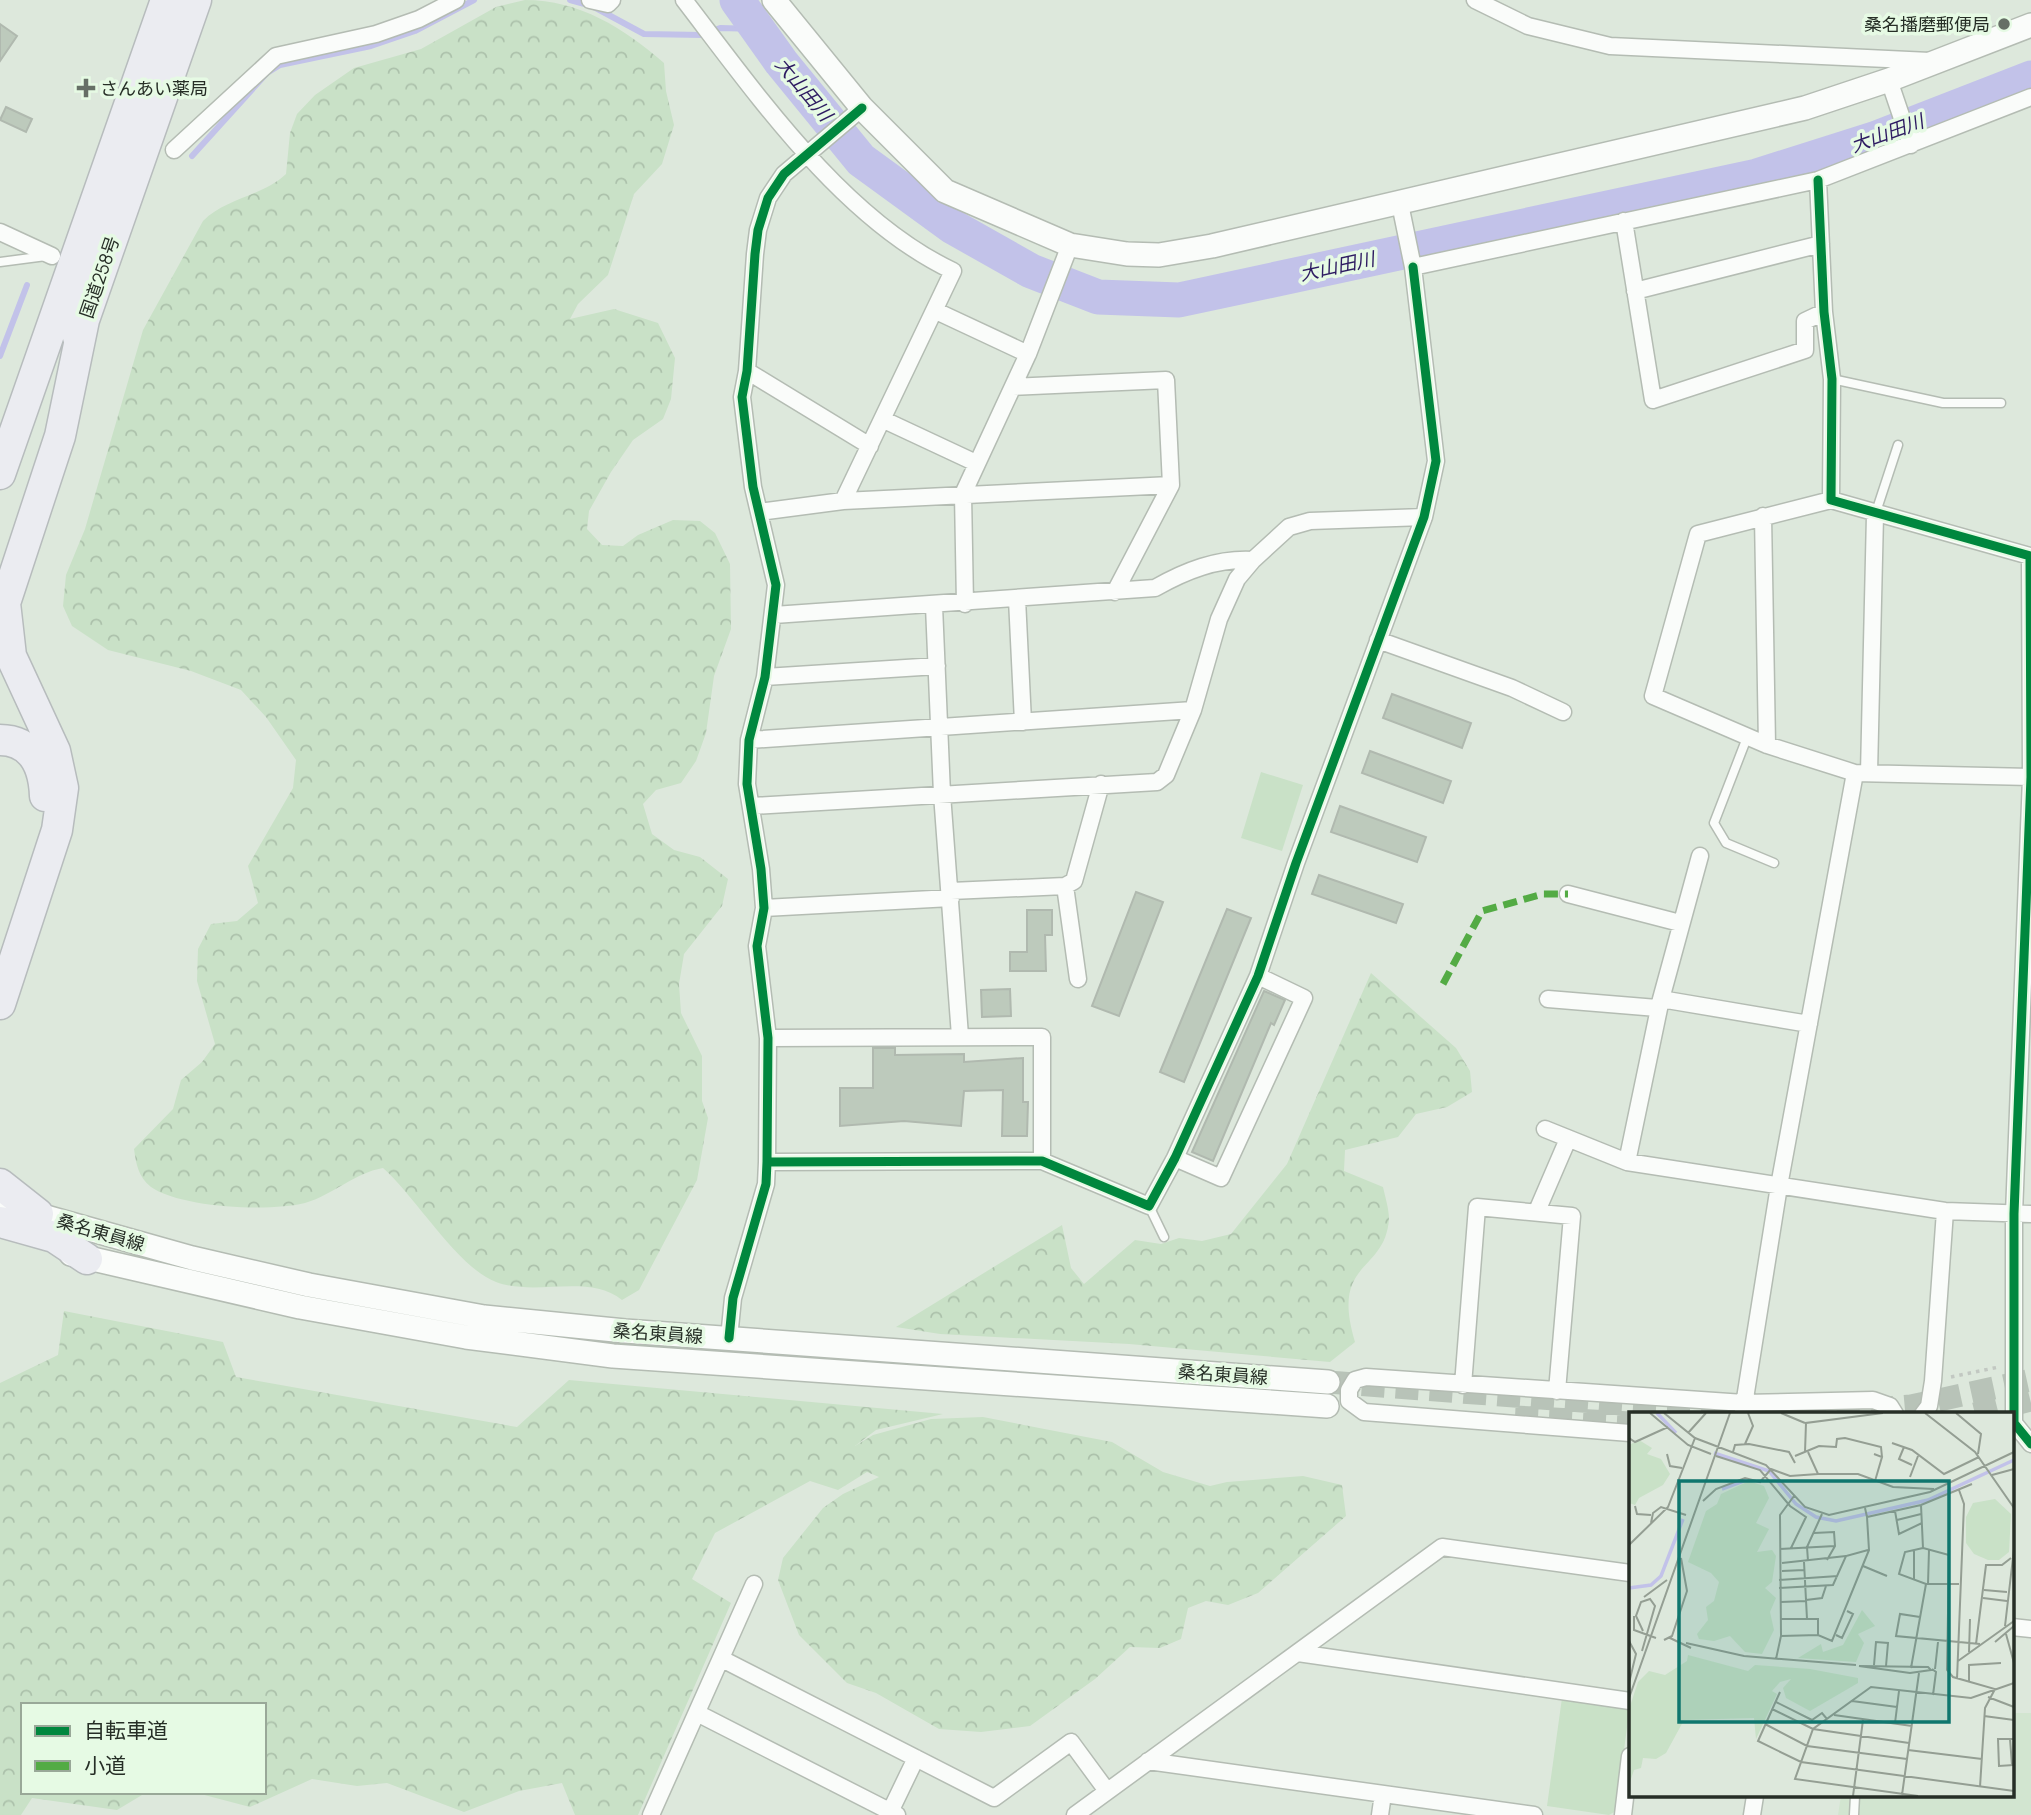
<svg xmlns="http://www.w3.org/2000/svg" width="2031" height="1815" font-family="Manrope,'Noto Sans JP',sans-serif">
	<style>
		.built { fill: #d2e5d0 }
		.forest { fill: url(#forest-crowns) }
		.green { fill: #c9e1c7 }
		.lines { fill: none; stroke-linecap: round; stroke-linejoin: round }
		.stream { stroke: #c2c2e9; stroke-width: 6 }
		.river { stroke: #c2c2e9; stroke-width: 35 }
		.building { fill: #bdcabc; stroke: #b0b9af; stroke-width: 2 }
		.secondary-tunnel { stroke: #b8c3b8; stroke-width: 23; stroke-dasharray: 23 11; stroke-linecap: butt }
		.lane-casing { stroke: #b4bcb3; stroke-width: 11 }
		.street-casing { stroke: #b4bcb3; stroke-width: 19 }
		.secondary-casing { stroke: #b4bcb3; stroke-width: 26 }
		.highway-casing { stroke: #b7bcbd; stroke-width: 33 }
		.path { stroke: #c2c8c2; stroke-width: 3.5; stroke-dasharray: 3.5 5; stroke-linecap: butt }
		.lane { stroke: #fafcfa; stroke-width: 8 }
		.street { stroke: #fafcfa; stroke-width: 16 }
		.secondary { stroke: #fafcfa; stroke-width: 23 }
		.highway { stroke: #ebecf1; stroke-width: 30 }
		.quiet { stroke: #53ab44; stroke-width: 7; stroke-dasharray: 14 7; stroke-linecap: butt }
		.cycleway-casing { stroke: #e6fae4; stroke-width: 13 }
		.cycleway { stroke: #00873e; stroke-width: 9 }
		.poi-dot { fill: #666f66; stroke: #e6fae4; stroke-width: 2.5 }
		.labels { text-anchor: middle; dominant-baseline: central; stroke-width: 7; stroke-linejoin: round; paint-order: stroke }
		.poi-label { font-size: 18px; fill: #262e26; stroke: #e6fae4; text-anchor: end }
		.street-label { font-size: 18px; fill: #262e26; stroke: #e6fae4 }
		.water-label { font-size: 19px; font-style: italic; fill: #2d1b61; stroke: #e6fae4 }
		.inset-river { fill: none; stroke: #c2c2e9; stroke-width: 3.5 }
		.inset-road { fill: none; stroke: #949e93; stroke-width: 2 }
		.view { fill: #0f766e; fill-opacity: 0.15; stroke: #0f766e; stroke-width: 3.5 }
		.inset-edge { fill: none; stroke: #262e26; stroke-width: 3.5 }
	</style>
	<defs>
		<pattern id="forest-crowns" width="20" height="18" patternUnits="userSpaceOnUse" patternTransform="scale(1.75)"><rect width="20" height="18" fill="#c9e1c7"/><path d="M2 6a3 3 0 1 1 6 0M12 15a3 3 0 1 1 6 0" fill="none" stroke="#acc1ab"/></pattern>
	</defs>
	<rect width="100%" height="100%" fill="#dde8dc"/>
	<!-- built -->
	<path class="built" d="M2012,1713H2031V1815H1838L1841,1796H2012Z"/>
	<!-- forest -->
	<path class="forest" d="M525,0C579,0 624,28 664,63L666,91L674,125L662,164L634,194L608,275L578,304L570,319L614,309L658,323L675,358L671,399L663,419L633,440L611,472L589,511L587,529L602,545L623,546L638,535L673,520L700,521L715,533L730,564L731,629L714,676L706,733L696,761L681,783L656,790L643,804L652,834L674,850L700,857L728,879L722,906L684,954L679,984L681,1013L702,1056V1101L708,1118L697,1180L639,1290L622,1300C588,1273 536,1297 496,1282C458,1268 415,1196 383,1168C354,1173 333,1195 305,1203C270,1212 181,1208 151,1187C138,1177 136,1163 134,1149L173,1109L181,1080L202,1062L215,1044L197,981L198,949L211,924L237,921L258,903L248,866L293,788L296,760L266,717L241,690L191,671L108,650L72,626L63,606L66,575L85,529L143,330L203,221C226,198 263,196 286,174L290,133L297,114L315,95L354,68L421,49L496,7Z
		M1371,973L1456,1048L1470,1071L1472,1092L1447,1107L1416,1114L1398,1137L1345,1150L1344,1171L1383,1187C1385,1196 1389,1209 1389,1219C1385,1274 1330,1259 1355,1342L1330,1362L1129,1344L940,1334L896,1327L1062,1225L1071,1268L1084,1284L1135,1240L1161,1244L1179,1238L1202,1241L1231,1234L1287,1164Z
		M64,1311L223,1342L236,1377L517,1427L569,1380L943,1414L876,1430L855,1446L873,1435L931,1419L983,1417L1112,1442L1163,1472L1210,1486L1227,1482L1303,1476L1342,1485L1346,1516L1258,1593L1228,1605L1206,1601L1188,1608L1181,1639L1160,1648L1130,1647L1095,1679L1030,1726L981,1732L939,1729L876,1693L847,1683L799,1635L778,1580L783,1558L823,1508L843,1494L879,1477L867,1472L838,1490L810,1481L715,1533L692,1579L731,1603L638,1815H575L562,1783L519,1791L464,1812L387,1783L357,1786L312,1779L250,1807L193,1792H264V1705H23V1792H147L117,1810L32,1798L21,1815H0V1383L58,1355Z"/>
	<!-- green -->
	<path class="green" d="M1261,772L1303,785L1282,851L1241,838Z
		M1562,1698L1624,1705L1629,1712L1616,1811L1609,1815L1547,1806Z"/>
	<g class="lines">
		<!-- stream -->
		<path class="stream" d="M570,0L592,6L644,34L702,35L720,28L759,29
			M192,156L267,73L280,65L371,46L415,31L474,0
			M0,356L27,285"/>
		<!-- river -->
		<path class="river" d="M737,0L781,62L861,160L953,227L1031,271L1098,297L1179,300L1757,176L1874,139L2031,78"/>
	</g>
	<!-- building -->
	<path class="building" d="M0,24L17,36L0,61Z
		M6,107L32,119L26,132L0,120Z
		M1392,694L1471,723L1462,748L1383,718Z
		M1370,751L1451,781L1443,803L1362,773Z
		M1340,806L1426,837L1417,862L1331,832Z
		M1319,875L1403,904L1396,923L1312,894Z
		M1136,892L1163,902L1119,1016L1092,1006Z
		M1227,909L1251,918L1184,1082L1160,1072Z
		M1027,910H1052V935H1045L1046,971H1010V952H1027Z
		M1010,989L1011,1016L982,1017L981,990Z
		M1264,991L1285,1000L1274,1025L1271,1023L1213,1161L1192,1152Z
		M873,1048H895V1055L964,1054V1062L1023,1058V1102H1028L1027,1136H1002L1003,1090L964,1091L961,1126L904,1121L840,1126V1088H873Z"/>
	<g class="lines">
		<!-- secondary-tunnel -->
		<path class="secondary-tunnel" d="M1328,1382L1648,1406L1833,1413L1911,1406L2031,1380
			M1975,1414L2031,1400
			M1515,1417L1630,1423"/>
		<!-- lane casing -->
		<g class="lane-casing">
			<path id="lane" d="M0,262L46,256
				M1832,379L1943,403H2001
				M1875,515L1898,445
				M1748,735L1714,823L1726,843L1774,863
				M1149,1206L1164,1237
				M1854,1815L1855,1796"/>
		</g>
		<!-- street casing -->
		<g class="street-casing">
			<path id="street" d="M590,0L608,4L612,0
				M684,0C757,95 843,219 953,271L843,501
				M1475,0L1528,26L1610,46L1930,61
				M1889,80L1911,145
				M174,150L276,56L376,34L419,19L456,0
				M1818,180L1824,312L1832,379L1831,500L2030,556L2031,777L2014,1214V1423L2031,1444
				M1400,204L1413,267L1818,180L2031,97
				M1624,221L1653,400L1805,350V321L1824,312
				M0,232L52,256
				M1635,291L1821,244
				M936,311L1028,354
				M747,371L870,446
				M1013,387L1166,380L1171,485L1115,592
				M884,420L976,463
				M1831,500L1698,534L1653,696L1767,745L1855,773L2031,777
				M759,512L843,501L1171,485
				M1763,516L1767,745
				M1017,599L1023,722
				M965,604L963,494L1028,354L1070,245
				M934,606L942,794L960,1036
				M774,615L1155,588C1185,571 1217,558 1253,560
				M1378,640L1512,688L1563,712
				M765,677L937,666
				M749,740L1193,710
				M1869,773L1875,515
				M753,806L1157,782L1166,775L1193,710L1219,619L1237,579L1253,560L1289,527L1310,521L1424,517
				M1065,886L1078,979
				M951,891L1065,886L1074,881L1101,784
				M1568,894L1680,923
				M764,908L951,898
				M1548,999L1657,1008
				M1661,999L1700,856
				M1809,1024L1661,999L1627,1162L1945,1211L2031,1214
				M768,1038L1042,1037V1161
				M1545,1129L1627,1162
				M1175,1158L1221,1178L1304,998L1258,976
				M767,1162L1042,1161L1149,1206L1175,1158L1258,976L1296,863L1424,517L1436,461L1413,267
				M1537,1211L1568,1139
				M729,1338L733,1298L766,1184L767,1162L768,1038L757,946L764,908L761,869L747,784L749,740L765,677L776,585L753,487L742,397L747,371L755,254L758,230L768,198L784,174L862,108
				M1463,1385L1477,1207L1572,1216L1557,1391
				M1743,1411L1779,1186L1855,773
				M1923,1414L1929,1406L1933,1381L1945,1211
				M1630,1433L1364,1412L1349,1401V1390L1355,1380L1366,1377L1744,1403L1873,1400L1890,1406L1895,1414
				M2012,1627L2031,1629
				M1298,1653L1630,1701
				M722,1659L994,1798L1071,1742L1107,1791
				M697,1713L897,1815
				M1148,1761L1534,1815
				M890,1812L916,1758
				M651,1815L754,1584
				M1075,1815L1442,1547L1630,1573
				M1380,1815L1383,1794
				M1623,1815L1630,1756
				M1752,1815L1755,1796"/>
		</g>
		<!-- secondary casing -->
		<g class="secondary-casing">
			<path id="secondary" d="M774,0L862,108L945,191L1070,245L1127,254L1159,255L1212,246L1805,108L1889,80L2031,25
				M0,1204L192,1258L309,1285L484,1317L625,1331L1328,1382
				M71,1254L300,1307L466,1337L613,1356L1327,1406"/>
		</g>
		<!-- highway casing -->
		<g class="highway-casing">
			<path id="highway" d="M78,337L196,0
				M0,474L166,0
				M0,740C33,740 44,768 45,796
				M0,1004L57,830L63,788L55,751L11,656L5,603L60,436L84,320
				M0,1184L38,1214
				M0,1222L54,1237L87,1259"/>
		</g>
		<!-- path -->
		<path class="path" d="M1951,1377L1999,1367"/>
		<!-- lane -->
		<use href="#lane" class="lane"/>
		<!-- street -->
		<use href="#street" class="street"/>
		<!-- secondary -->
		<use href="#secondary" class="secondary"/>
		<!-- highway -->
		<use href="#highway" class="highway"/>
		<!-- quiet -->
		<path class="quiet" d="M1443,984L1482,911L1543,894H1568"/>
		<!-- cycleway casing -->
		<g class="cycleway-casing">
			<path id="cycleway" d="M1818,180L1824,312L1832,379L1831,500L2030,556L2031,777L2014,1214V1423L2031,1444
				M767,1162L1042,1161L1149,1206L1175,1158L1258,976L1296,863L1424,517L1436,461L1413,267
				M729,1338L733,1298L766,1184L767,1162L768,1038L757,946L764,908L761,869L747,784L749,740L765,677L776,585L753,487L742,397L747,371L755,254L758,230L768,198L784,174L862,108"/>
		</g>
		<!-- cycleway -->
		<use href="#cycleway" class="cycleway"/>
	</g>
	<!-- markers -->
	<g class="poi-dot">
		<circle cx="2004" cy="24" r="7"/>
		<path d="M82.5 77.5h7v7h7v7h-7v7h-7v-7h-7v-7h7z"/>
	</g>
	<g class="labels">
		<!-- poi labels -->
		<g class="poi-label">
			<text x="1990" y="24">桑名播磨郵便局</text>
			<text x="100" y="88" text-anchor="start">さんあい薬局</text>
		</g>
		<!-- street labels -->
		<g class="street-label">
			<text transform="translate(99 277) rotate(-71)">国道258号</text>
			<text transform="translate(101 1232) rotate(16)">桑名東員線</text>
			<text transform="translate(658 1333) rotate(4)">桑名東員線</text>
			<text transform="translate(1223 1374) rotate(4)">桑名東員線</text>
		</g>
		<!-- water labels -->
		<g class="water-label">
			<text transform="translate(804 89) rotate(50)">大山田川</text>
			<text transform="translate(1887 133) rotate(-20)">大山田川</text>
			<text transform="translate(1337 266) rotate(-12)">大山田川</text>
		</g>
	</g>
	<!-- overview -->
	<g transform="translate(1629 1412)">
		<rect width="385" height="385" fill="#dde8dc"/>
		<path d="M10,28L23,36L18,42L32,47L41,62L34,73L10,86L6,93L0,91V33ZM120,69L135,74L140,86L127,111L140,117L128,140L143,138L147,144L143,170L136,176L147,186L141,200L145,218L133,242L116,240L101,224L85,229L70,227L68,222L79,208L77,195L85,189L90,170L82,161L59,150L77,99L88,92L92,82ZM366,87L382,102L380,140L370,148H359L345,142L337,131V105L344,91ZM233,198L246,214L229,222L235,231L227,250L169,246L192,232L194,240L214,233ZM59,243L119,259L126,253L181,257L229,266V271L181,299L157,286L154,276L162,267L151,270L143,279L148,282L127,327L125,306L55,308L37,341L27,347L14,346L12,356L5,358L0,373V297L9,270L20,259L36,263L58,249Z" fill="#c9e1c7"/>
		<path class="inset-river" d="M28,1L47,21M85,41L140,59L167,92L187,105L207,109L299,88L385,48M93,77L117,68M0,176L22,173L32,164L54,107"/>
		<path class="inset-road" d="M21,1L59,33L82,42M35,1L66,26L137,53L176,95L200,103L301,80L385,40M152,1L176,11M296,1L346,40L385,96M327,1L352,22L349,42M59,21L77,1M0,26L6,30L39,15M263,31L283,38L315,62L350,45M116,32L124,14L119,1M275,35L270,47L283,53M104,40L106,33L120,32L160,40L166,51M176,40L177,11L254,1M179,40L189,62H229L264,75L305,77M38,42L41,54L53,56M245,42L253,45L246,69M87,44L131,58L161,94L177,105L162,136M166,44L190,34L207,35L208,27L216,26L252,35L253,45M363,63L385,57M281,65L289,44M74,89L87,77L116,66L131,70L142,57L161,64L189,62M292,93L294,136L320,143L318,258L324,265L366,277L356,296L351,375M6,94L8,102L22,103M236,96L238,105L292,93L343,72M266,99L270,122L293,111M268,108L292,102M22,111L24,101L32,95L57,103M185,121L205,120L206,134L198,148M0,133L39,95L66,26M294,136L276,140L270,162L297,172H330M151,137L206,134M285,138V167M179,149L178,135L193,102M175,150L178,207M153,151L217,144M234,154L258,164M153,159L175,158M150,168L209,164M299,172L300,138M150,176L204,173L217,144L239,138M355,178L378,180M15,185L38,168M354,186L378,189M177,188L193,186L197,174M152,190L177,189M5,204V218L27,226M291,205L271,202L267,224L351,232M152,207H189V223M376,214L385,137M377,222L385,251M207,223L213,226L224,202L218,199M152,224L189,223L203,229L240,138L238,105M41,226L62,236M35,228L43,224L58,179L52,146M0,229L7,242L0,271M366,230L385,214M57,231L115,244L227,253M347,232L357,153H373L382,146M13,239L26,194L21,187L12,190L7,204L14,219M340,240L341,207M147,247L152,224L151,103L165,84M329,249L385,209M245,253L247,230L259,231L257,254M230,254L299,255L302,258L281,261ZM282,256L297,172M303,257L307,260L304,283M306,257L309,230M328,267L335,92L330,78M340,270V253L372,251M151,280L129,329L172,350L385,379M359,285L385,295M0,286L101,1M223,289L268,295M147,290L183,308L193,301L198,307M143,297L184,317L280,331M205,303L283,314M355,304L385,308M266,311L270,279M136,312L178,334L278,347M381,327L383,353M385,327H369L370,354L385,353M279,338L353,347M273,383L290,261M224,384L234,308M289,384L166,367L184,317L242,275L342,286L385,271"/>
		<path class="view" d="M50,69H320V310H50Z"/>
		<rect width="385" height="385" class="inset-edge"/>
	</g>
	<!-- legend -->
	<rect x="21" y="1703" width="245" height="91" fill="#e6fae4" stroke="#99a898" stroke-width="2"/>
	<rect x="35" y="1726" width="35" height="10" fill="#00873e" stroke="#99a898" stroke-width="2"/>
	<text x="84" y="1738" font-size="21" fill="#262e26">自転車道</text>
	<rect x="35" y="1761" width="35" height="10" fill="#53ab44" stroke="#99a898" stroke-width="2"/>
	<text x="84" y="1773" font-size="21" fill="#262e26">小道</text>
</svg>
